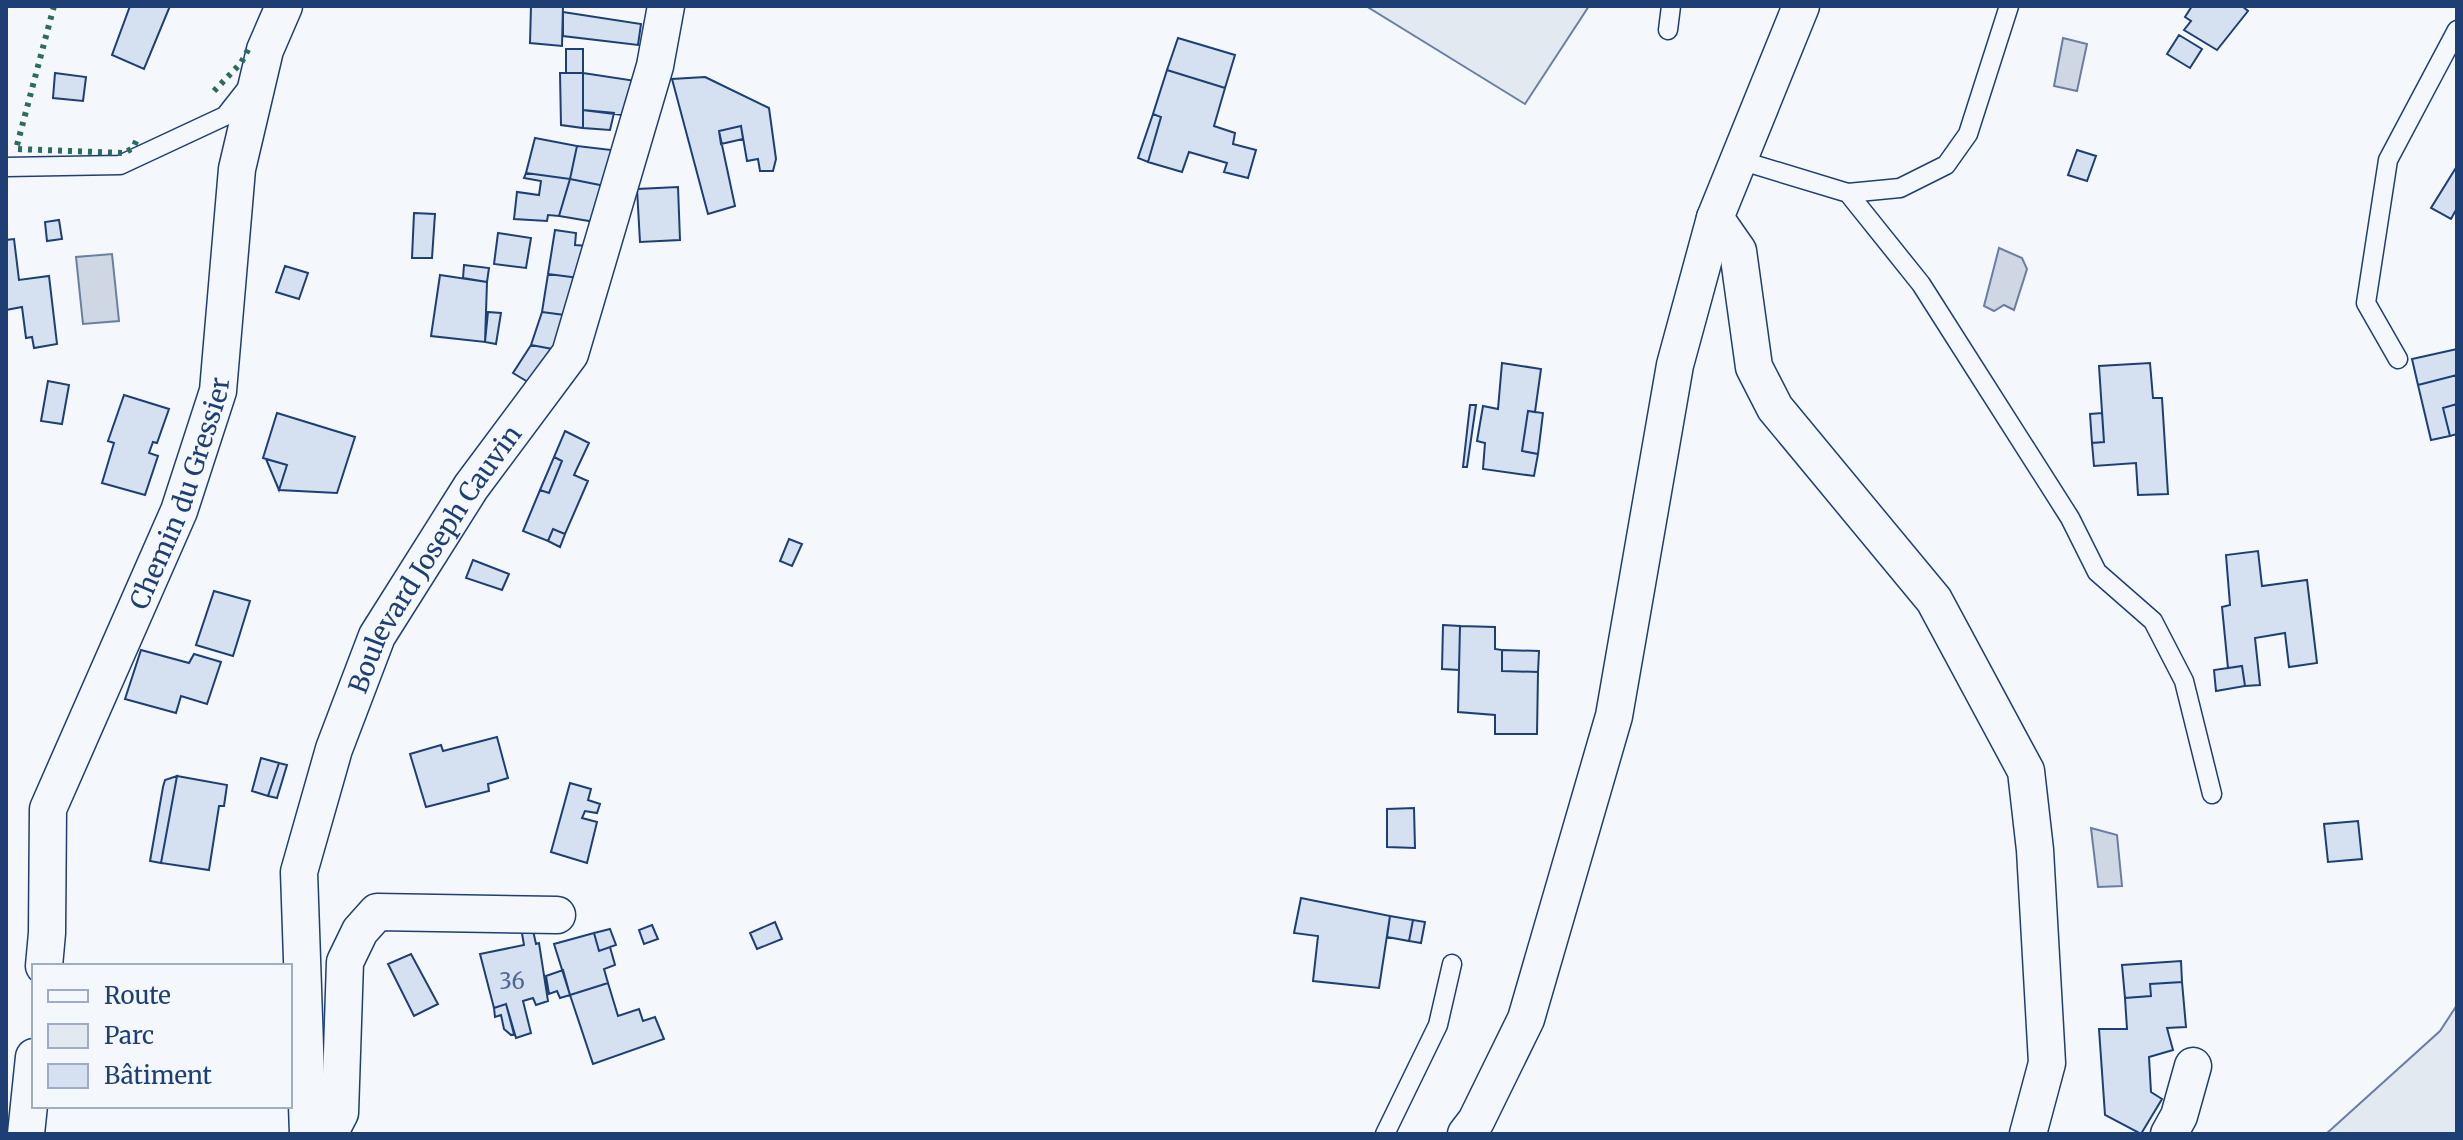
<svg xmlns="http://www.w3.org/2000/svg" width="2463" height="1140" font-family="Merriweather,serif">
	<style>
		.green { fill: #e3e9f0; stroke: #687fa3; stroke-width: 2 }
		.water { fill: #cfd7e4; stroke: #687fa3; stroke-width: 2 }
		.building { fill: #d5e0f0; stroke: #1d3f73; stroke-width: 2 }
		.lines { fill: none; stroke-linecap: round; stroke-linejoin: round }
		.service-casing { stroke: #1d3f73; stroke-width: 21 }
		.minor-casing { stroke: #1d3f73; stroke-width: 39 }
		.service { stroke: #f4f7fb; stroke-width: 18 }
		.minor { stroke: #f4f7fb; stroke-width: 36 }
		.hedge { stroke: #2c6c60; stroke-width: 6; stroke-dasharray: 4 6; stroke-linecap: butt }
		.labels { text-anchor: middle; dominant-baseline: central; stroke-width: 6; stroke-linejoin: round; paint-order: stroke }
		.number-label { font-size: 22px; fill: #4b6792 }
		.street-label { font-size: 26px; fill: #1d3f73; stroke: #f4f7fb }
	</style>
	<rect width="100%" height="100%" fill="#f4f7fb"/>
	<!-- green -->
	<path class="green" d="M1366,6H1589L1525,104Z
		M2457,1005V1134H2326L2440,1031Z"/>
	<!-- water -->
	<path class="water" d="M2063,38L2087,44L2077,91L2054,86Z
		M1999,248L2022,258L2027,269L2014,310L2004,305L1994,311L1984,306Z
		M112,254L119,321L83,324L76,257Z
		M2091,828L2117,835L2122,886L2098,887Z"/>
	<!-- building -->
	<path class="building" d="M130,6H170L144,69L112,55Z
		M531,6H563L562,46L530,43Z
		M2192,6H2242L2248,11L2217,50L2184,30L2191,21L2185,17Z
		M563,12L641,24L638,45L563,36Z
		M2179,35L2202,49L2190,68L2167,54Z
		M1178,38L1235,55L1225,88L1167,70Z
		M566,49H583V73H566Z
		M1167,70L1225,88L1214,126L1235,133L1233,144L1256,150L1248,178L1224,172L1227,163L1189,152L1182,172L1148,162L1161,117L1153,114Z
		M55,73L86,77L83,101L53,98Z
		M560,73H583V128L561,125Z
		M583,73L636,81L630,116L583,110Z
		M705,77L769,108L776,159L773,171H760L758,159L747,161L741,126L719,131L735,206L708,214L672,79Z
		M583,110L614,113L610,130L583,128Z
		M1153,114L1161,117L1148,162L1138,158Z
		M741,126L743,139L721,144L719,131Z
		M535,138L577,146L570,179L526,173Z
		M577,146L620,151L610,187L570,179Z
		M2077,150L2096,156L2087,181L2068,175Z
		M2457,166V208L2451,219L2431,208Z
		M526,173L570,179L559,216L548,215L547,221L514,219L517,192L539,195L541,181L524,178Z
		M570,179L610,187L601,223L559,216Z
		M678,187L680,240L640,242L637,189Z
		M414,213L435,214L432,258H412Z
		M59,220L62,239L47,241L45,222Z
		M555,230L576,233L575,245L588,246L579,278L548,274Z
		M498,233L531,238L526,268L494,264Z
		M14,239L19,280L49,276L57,344L34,348L32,337L26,338L22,307L6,310V240Z
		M464,265L489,268L487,282L463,278Z
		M285,266L308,273L299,299L276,292Z
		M548,274L579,278L572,316L542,312Z
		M440,275L487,282L485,342L431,336Z
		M488,312L501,313L496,344L485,342Z
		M542,312L572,316L558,350L531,345Z
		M531,345L558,350L533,385L513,373Z
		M2457,349V375L2418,385L2412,359Z
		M1502,363L1541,369L1535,412L1528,411L1522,451L1538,454L1534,476L1483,469L1485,443L1477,441L1483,406L1498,409Z
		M2150,363L2153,398H2162L2168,494L2138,495L2136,463L2094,466L2092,443L2104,442L2099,366Z
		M2457,375V404L2443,408L2450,436L2431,440L2418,385Z
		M48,381L69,385L62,424L41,421Z
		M124,395L169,409L157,443L153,442L149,453L158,456L145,495L102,483L114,443L108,441Z
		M2457,404V434L2450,436L2443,408Z
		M1470,405H1476L1467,467H1463Z
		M1528,411L1543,413L1538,454L1522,451Z
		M277,413L355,437L337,493L279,490L287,465L263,458Z
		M2102,413L2104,442L2092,443L2090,414Z
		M565,431L589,443L574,475L588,481L565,534L553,529L548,541L523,531L540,490L549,493L562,461L554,457Z
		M554,457L562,461L549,493L540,490Z
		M266,459L287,465L279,490Z
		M553,529L565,534L560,547L548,541Z
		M789,539L802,544L792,566L780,561Z
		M2258,551L2262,586L2307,580L2317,663L2289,667L2285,633L2255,638L2260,685L2245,686L2242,666L2228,668L2222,607L2230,605L2226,555Z
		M473,560L509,574L502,590L466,578Z
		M214,591L250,601L233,656L196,645Z
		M1443,625L1460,626L1459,670L1442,669Z
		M1460,626L1495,627V649L1502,650V671L1538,672L1537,734H1495V715L1458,712Z
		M141,650L189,663L194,654L221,662L207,704L181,696L176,713L125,699Z
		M1502,650L1539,651L1538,672L1502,671Z
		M2242,666L2245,686L2216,691L2214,670Z
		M497,737L508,778L488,784L489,791L426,807L410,754L441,745L443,751Z
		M261,758L279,763L268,796L252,791Z
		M279,763L287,765L277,798L268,796Z
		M177,776L161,863L150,861L163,787L165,780Z
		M177,776L227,785L224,806H219L209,870L161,863Z
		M570,783L591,789L588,800L600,804L597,813L585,811L582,818L597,822L587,863L551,852Z
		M1414,808L1415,848L1387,847V809Z
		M2358,821L2362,859L2328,862L2324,824Z
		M1301,898L1390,916L1379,988L1313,981L1318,936L1294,933Z
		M1390,916L1413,920L1409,941L1387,937Z
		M1413,920L1425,922L1421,943L1409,941Z
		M775,922L782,939L757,949L750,933Z
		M652,925L658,939L644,944L639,930Z
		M532,926L536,944L539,943L548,1001L536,1005L533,998L523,1001L531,1033L516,1038L506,1004L494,1008L480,954L524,945L521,928Z
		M610,929L616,945L599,951L594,933Z
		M594,933L599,951L610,947L615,965L604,969L608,983L570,995L554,944Z
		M411,954L438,1004L414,1016L388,964Z
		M2181,961L2182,982L2150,984L2151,996L2125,998L2122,965Z
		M563,970L570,995L560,998L557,991L549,994L546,976Z
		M2182,982L2186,1027L2167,1028L2173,1050L2149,1057L2151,1092L2162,1099L2141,1134L2105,1115L2099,1029H2127L2125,998L2151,996L2150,984Z
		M608,983L618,1016L639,1009L643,1021L655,1017L664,1039L593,1064L570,995Z
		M506,1004L514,1034L511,1035L504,1029L501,1015L495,1017L494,1008Z"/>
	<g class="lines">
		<!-- service casing -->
		<g class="service-casing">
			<path id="service" d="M1668,30L1671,6
				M1736,159L1848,193L1900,188L1946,165L1968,134L2009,6
				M6,167L120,165L225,116L247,88
				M1848,193L1921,284L2070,518L2097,572L2153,621L2184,681L2212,794
				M2398,359L2366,303L2388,160L2457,30
				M1385,1134L1438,1025L1452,964"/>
		</g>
		<!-- minor casing -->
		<g class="minor-casing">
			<g id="minor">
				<path d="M1715,218L1738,251L1754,367L1775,408L1934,600L2026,771L2035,850L2047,1063L2028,1134"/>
				<path id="s1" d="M44,966L47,933L48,809L179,511L218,391L237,169L265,50L284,6"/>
				<path d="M26,1134L34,1057"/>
				<path id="s2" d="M308,1134L299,872L334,749L377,636L471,487L570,354L655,66L666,6"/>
				<path d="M329,1134L340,1113L345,962L360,931L377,912L557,915"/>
				<path d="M1466,1134L1476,1121L1526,1019L1614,716L1675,365L1715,218L1801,6"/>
				<path d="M2169,1134L2179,1116L2193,1066"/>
			</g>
		</g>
		<!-- service -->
		<use href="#service" class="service"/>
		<!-- minor -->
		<use href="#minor" class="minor"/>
		<!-- hedge -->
		<path class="hedge" d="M54,6L16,149L124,153L133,148L138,137
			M214,91L241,63L249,48"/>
	</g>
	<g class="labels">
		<!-- number labels -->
		<g class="number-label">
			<text x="512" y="981">36</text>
		</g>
		<!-- street labels -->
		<g class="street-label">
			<text stroke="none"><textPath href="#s1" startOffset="500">Chemin du Gressier</textPath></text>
			<text stroke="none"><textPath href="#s2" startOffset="606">Boulevard Joseph Cauvin</textPath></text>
		</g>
	</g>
	<!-- border -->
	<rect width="2463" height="1140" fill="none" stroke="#1d3f73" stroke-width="16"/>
	<!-- legend -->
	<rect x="32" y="964" width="260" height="144" fill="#f4f7fb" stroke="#9eadc5" stroke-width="2"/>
	<rect x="48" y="990" width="40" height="12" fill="#f4f7fb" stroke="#9eadc5" stroke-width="2"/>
	<text x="104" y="1004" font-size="24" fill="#1d3f73">Route</text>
	<rect x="48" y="1024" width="40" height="24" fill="#e3e9f0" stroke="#9eadc5" stroke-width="2"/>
	<text x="104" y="1044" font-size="24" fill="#1d3f73">Parc</text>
	<rect x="48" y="1064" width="40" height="24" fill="#d5e0f0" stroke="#9eadc5" stroke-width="2"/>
	<text x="104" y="1084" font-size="24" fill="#1d3f73">Bâtiment</text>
</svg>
